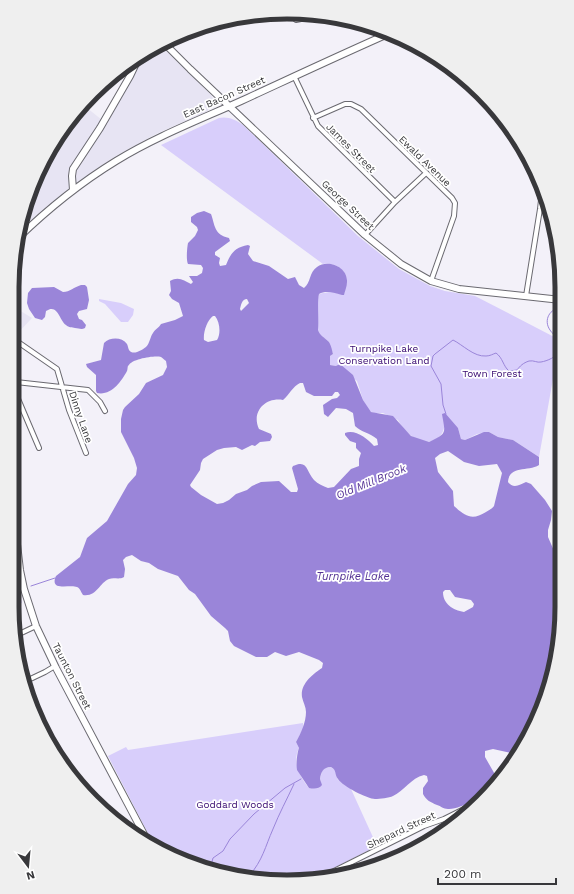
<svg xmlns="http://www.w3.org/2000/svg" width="574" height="894" font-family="'Work Sans',sans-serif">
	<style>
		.built { fill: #e7e4f3 }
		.green { fill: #d8cefb }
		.water { fill: #9a85d9; fill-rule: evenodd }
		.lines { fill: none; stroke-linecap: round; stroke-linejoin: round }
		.stream { stroke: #9a85d9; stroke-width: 1 }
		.street-casing { stroke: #6a6970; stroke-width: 6 }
		.secondary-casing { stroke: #6a6970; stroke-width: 8 }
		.street { stroke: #fff; stroke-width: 4 }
		.secondary { stroke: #fff; stroke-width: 6 }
		.labels { text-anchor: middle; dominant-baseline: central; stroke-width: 3.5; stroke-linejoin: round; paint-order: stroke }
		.street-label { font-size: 10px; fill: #38383b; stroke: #fff }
		.park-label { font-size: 10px; fill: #36076f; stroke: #fff }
		.water-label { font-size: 11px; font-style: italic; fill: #533193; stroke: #fff }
		.rim { fill: none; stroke: #38383b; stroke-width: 5 }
	</style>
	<rect width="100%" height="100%" fill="#f3f1f9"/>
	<!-- built -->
	<path class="built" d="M159,44L211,95L214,101L212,107L206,112L156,134L114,157L70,187L21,230L40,166L80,106L82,104L107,124L145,53Z
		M14,307L32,318L14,337Z"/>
	<!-- green -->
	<path class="green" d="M219,118C228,116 236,120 243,125L358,236L399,269L430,286L445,291L475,296L560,340L539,457L513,440L498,437L489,432L477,434L465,440L461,439L458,428L444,422C446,432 438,441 428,442C415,442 403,430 398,420L383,413H374L369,411L363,400L357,381L336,366L330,365V356L333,354L328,341L319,334L318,330V298L319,294C322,293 329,292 333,292C338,293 339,295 344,294C345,290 346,286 347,281C347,269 333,262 323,264L161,145Z
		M99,299L121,303L134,309L133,315L128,322H121L105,304L99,301Z
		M15,575L22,603L12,601V576Z
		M303,723V729L296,742L299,748C292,762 300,777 309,788L321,782L320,779L322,771L325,768L331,767L335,770L338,780L351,789L377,846L314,878L287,882L198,867L153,843L108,756L126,747L128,750Z"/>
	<!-- water -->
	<path class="water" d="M204,211L211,214C215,225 214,235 229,238L230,241L215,252V255L220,258L219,263L220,266L226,265C231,253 234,248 248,245L250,246L248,254L253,261L269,266L288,279L295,277L299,285L304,288C311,283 309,272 317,267C328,259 348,267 347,282C347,286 345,291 344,295H342C335,293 326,290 319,294C317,302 319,320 318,330C320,336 324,337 328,341C331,344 332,350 333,354L330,356V365L336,366L340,364L353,375L363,400L371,412L393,416L411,436L429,442C448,433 445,433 442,414L445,413L458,428L461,439L465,440L484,432H489L498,437L513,440L539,457V465C528,472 509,465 508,482C513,489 520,485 526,482L531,484L545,500L552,511L551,520L548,530V537L558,560L555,580L560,595V643L541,712L515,754L493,749L485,751V757L497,778L496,782C488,793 461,810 448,809C443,809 441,806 437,805C430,802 426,800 423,794V788L428,781L427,776L424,775C411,778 404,791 393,796C389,798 380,799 375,799C368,799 342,786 338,779C334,774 337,770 331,767C323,767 321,772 320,779L322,785C319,789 314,789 309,788L297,770C296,764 297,753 299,748L296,742C301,733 306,722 306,712C306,707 303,702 302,697C300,684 313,674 322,668L323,663L319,660L299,652L286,656L275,652L267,657H256L234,646L230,641L228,631L225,628L211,616L195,594L189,590L178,576L158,569L149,563L141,561L132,555L126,557L123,560L125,569L124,577C119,580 114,577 109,579C99,583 97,597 83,595C81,592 80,588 77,587C70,584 49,592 56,576L80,557L87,538L107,521L128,484L136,475L137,468L134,458L121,432V419L123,410L125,407L139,394L146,383L163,375L167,367L166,361C164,360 163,358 161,357C155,355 132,359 129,365C127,366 128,369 127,371C121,382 111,396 97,393L96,391V375L87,367L86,364L101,360L104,343C110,337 122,337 127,344C128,346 128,348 129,350C133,356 142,350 146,347C150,343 150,337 153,333C155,329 159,328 161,324L175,320L183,316L179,303L172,299L169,295L171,291L170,281C178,276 184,280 191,284L193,282L189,276H197L202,273L203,268L201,265L188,264C186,260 187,248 188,243L195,236L198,230L197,227L191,222V217L197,213ZM247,299L249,303L241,311L240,309C241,305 242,299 247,299ZM213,316H215C220,322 221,334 217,340L208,342L204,340C203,333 207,320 213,316ZM300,383H303L306,392L314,396H332L335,392H338L340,395L337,398L332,399L323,405L324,414L328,417L336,408L346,409L353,413L355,426C361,432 370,433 377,439L378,445L374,446C367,438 355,429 345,433V435L350,441L356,443V448L361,453L359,459V466L351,469L334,487L328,488C323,486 318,484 314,480C306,471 308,459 293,466L292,468L298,489L297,492H291L279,481L261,482L252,486L247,490L236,494L229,500L223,503L217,504L201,495L191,487L190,485L200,470L201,463L203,459L217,450L224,448L236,447L242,450L252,445L255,446L260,442L270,441L272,437L271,434L259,429C251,412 265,397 283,400C289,395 293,386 300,383ZM448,451L464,462L479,466L497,464L502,473L494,506C492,509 489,510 486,512C472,521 465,516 454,506L453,491L438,472L435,458L440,454ZM445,590H450L455,597L471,600L474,604L473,607L464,612C453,610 443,604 443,592Z
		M81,285H85L87,287L89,300L87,309L79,311L77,314L79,319L82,320L86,325L85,328C81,330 79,328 75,328C72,327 69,328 66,325C59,320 58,303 46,311L45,317L42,320L35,318L29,309L27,303L28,293L32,288L54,287L63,292C70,292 74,287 81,285Z"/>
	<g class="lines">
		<!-- stream -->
		<path class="stream" d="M446,414L443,405L441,384L431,366L433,356L435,354L453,340C463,345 474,357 486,356C490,356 493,354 496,353C503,358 503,366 509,371L517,370C520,366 523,363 529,361C534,360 537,363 541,362C547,361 557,357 559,351C560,347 560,343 558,339C556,335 552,334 550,330C543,320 550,308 561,308
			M31,586L55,578
			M12,608L15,605L12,596L15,592L19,591
			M210,869L213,858L223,851L230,839L254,814L285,788L301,779
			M249,876C263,860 265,847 273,829C279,814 287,799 294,784"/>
		<!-- street casing -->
		<g class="street-casing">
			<path id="street" d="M291,13L292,16L296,20L301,19L305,14
				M294,76L318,126L395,202
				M313,118L345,104H351L361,109L452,198L455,203L454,216L431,281
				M365,235L395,202L426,173
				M526,296L540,209L541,200L539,192
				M15,340L57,369L69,410L86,453
				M13,383L16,382L88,390L100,402L105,411
				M13,387L39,448
				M17,635L36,626
				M24,682L45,672L55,666
				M320,878L424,826L444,819L472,805L487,794"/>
		</g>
		<!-- secondary casing -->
		<g class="secondary-casing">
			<path id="secondary" d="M163,42L190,69L365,235L401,264L431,281L459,289L561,300
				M73,190L72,176L73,169L100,128L130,76L139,57
				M18,238C48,209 80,183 116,161C155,137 199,120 241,101C291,78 340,55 390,33
				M13,510L20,570L24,589L36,626L56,668L147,840"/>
		</g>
		<!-- street -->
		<use href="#street" class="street"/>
		<!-- secondary -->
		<use href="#secondary" class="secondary"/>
	</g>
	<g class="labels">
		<!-- street labels -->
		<g class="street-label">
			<text transform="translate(224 97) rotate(-24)">East Bacon Street</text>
			<text transform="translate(351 148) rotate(45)">James Street</text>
			<text transform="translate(425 161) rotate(44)">Ewald Avenue</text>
			<text transform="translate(348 205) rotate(43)">George Street</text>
			<text transform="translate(81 417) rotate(71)">Dinny Lane</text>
			<text transform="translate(72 676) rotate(63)">Taunton Street</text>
			<text transform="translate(401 830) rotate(-25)">Shepard Street</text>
		</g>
		<!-- park labels -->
		<g class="park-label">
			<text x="384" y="348">Turnpike Lake<tspan x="384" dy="12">Conservation Land</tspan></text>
			<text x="492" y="373">Town Forest</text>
			<text x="235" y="804">Goddard Woods</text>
		</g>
		<!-- water labels -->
		<g class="water-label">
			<text transform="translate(371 482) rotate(-22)">Old Mill Brook</text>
			<text x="353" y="576">Turnpike Lake</text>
		</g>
	</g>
	<!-- crop -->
	<path d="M0 0H574V894H0ZM287 19H287A268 268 0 0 1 555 287V607A268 268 0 0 1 287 875H287A268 268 0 0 1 19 607V287A268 268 0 0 1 287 19Z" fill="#efefef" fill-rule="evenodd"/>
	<path class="rim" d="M287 19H287A268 268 0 0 1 555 287V607A268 268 0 0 1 287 875H287A268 268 0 0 1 19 607V287A268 268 0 0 1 287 19Z"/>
	<!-- north arrow -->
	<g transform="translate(28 866) rotate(164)" stroke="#ffffff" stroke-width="3" paint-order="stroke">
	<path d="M0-3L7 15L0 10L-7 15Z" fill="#38383b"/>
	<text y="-6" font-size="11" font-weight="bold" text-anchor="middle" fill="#38383b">N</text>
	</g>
	<!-- scale -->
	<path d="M438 878v6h118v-6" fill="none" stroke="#38383b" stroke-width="2"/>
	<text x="444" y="878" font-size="12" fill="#38383b" stroke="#ffffff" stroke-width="3" paint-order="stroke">200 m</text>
</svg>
